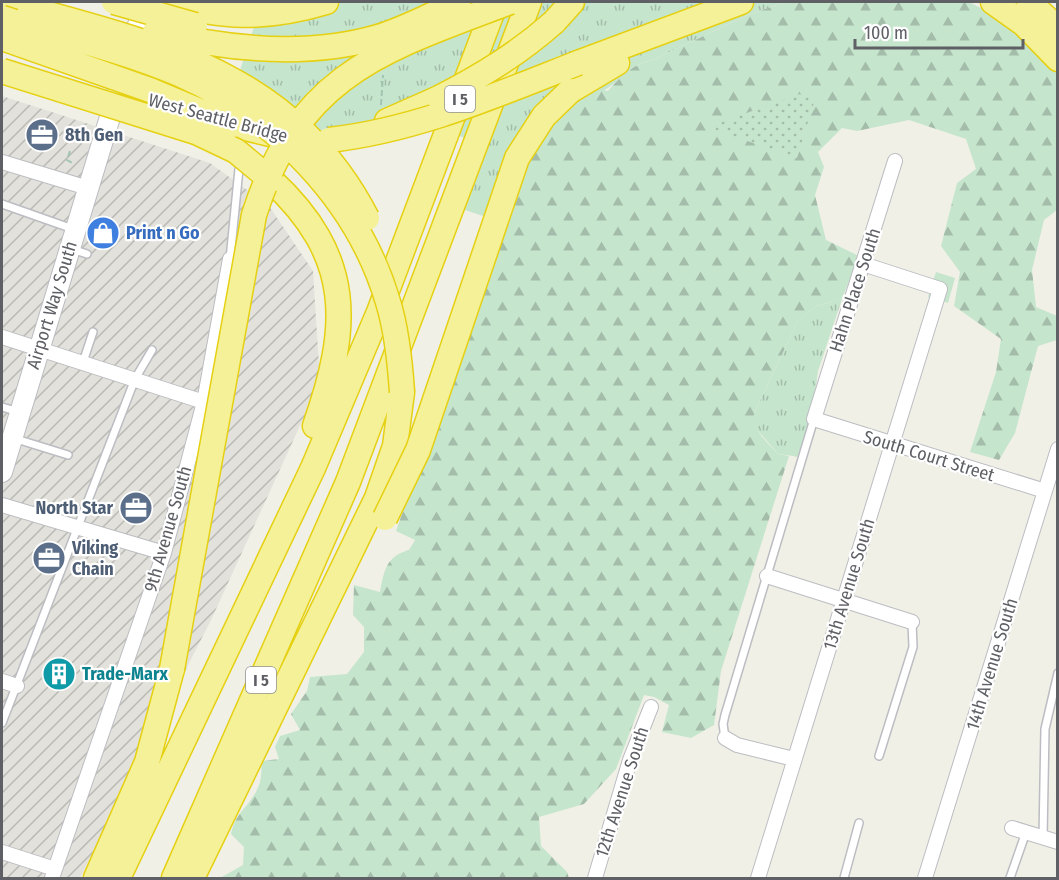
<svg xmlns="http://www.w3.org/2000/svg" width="1059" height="880" font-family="'Fira Sans Condensed',sans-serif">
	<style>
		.industrial { fill: url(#industrial-furrows) }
		.grass { fill: url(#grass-tufts) }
		.forest { fill: url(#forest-firs) }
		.park { fill: url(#park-dots) }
		.garden { fill: #c6e5cd }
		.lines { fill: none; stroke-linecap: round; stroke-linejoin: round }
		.lane-casing { stroke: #bcbdc2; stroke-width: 10 }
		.street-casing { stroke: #bcbdc2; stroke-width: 16 }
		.secondary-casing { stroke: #bbbcc2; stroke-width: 22 }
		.highway-casing { stroke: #e5d012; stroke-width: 27 }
		.path { stroke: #a0c5b3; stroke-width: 2; stroke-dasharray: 6 3; stroke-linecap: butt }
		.lane { stroke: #fff; stroke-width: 7 }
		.street { stroke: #fff; stroke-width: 14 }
		.secondary { stroke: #fff; stroke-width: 20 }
		.highway { stroke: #f5f199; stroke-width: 24 }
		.highway-bridge-casing { stroke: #e5d012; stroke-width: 27; stroke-linecap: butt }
		.highway-bridge { stroke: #f5f199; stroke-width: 24 }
		.labels { text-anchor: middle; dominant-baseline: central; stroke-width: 4.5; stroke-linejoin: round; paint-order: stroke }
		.shield { fill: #fff; stroke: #8f9094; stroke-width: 1.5 }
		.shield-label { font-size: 16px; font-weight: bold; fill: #5f6066 }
		.street-label { font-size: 18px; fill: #5f6066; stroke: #fff }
		.service-label { font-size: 18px; font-weight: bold; fill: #4e5e75; stroke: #fff; text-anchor: start }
		.shop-label { font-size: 18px; font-weight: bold; fill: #366cbe; stroke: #fff; text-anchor: start }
		.culture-label { font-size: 18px; font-weight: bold; fill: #0d838f; stroke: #fff; text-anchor: start }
	</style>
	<defs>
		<pattern id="industrial-furrows" width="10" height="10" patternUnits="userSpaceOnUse" patternTransform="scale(1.5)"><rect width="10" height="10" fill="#e2e1db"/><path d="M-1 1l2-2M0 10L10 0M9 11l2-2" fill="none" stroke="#babab5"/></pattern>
		<pattern id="grass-tufts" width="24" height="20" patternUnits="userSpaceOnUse" patternTransform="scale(1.5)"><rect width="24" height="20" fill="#c6e5cd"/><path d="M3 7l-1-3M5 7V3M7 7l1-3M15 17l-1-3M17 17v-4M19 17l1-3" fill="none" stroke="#a4bdaa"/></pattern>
		<pattern id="forest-firs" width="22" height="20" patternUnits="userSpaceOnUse" patternTransform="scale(1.5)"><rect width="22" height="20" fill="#c6e5cd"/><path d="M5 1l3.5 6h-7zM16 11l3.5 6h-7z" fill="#a4bdaa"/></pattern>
		<pattern id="park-dots" width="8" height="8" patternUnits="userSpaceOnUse" patternTransform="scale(1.5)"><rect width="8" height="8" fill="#c6e5cd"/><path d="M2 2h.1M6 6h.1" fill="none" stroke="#a4bdaa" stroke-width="1.8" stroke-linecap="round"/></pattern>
	</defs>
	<rect width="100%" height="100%" fill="#f0f0e7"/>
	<!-- industrial -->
	<path class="industrial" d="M2,96L210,163L269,206L313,271L320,382L211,620L80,878H2Z"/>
	<!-- grass -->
	<path class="grass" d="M310,2H785L748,15L655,59C622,66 620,87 593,95L504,223L453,206L477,142L412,120L323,135L224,120L258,14Z
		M842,299L818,371L811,419L800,457L778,454L753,425L754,413L798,321L816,306Z"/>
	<!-- forest -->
	<path class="forest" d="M785,2H969C1002,18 1039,41 1057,73V210L1044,220L1032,270L1036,307L1057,316V340L1038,346L1015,433L999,460L970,452L996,372L1001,339L954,306L960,272L941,246L957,183L976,169L966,139L909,120L857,131L842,128L818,152L824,167L815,195L826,240L859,256L842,299L816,306L798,321L754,413C753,431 766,441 778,454L789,456L721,671L714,725L691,738L662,732L669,705L654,697L644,695L616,769L584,804L539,817L541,846L567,872L569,878H220L243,865L244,847L231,834C235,812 252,805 259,785C262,778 261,768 262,761L279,759L275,747L280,736L300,730L291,714L307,691L310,677L347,674L364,652V627L353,615L354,585L380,592C384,571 386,556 409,550L415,540L396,531L504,223L541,129L585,87L593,94L597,89L608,91C622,75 633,64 655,59L748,15Z"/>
	<!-- park -->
	<path class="park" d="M800,94L815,99L797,158L707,127Z"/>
	<!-- garden -->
	<path class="garden" d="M936,272L955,278L948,303L928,297Z"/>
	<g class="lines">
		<!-- lane casing -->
		<g class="lane-casing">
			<path id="lane" d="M2,204L73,229
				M72,249L87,254
				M230,259L239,169
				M83,362L93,332
				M2,407L19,412
				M13,438L68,455
				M2,723L135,379L152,350
				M725,738L723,724L725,715L814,419
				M879,756L913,647L912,622
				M1043,838L1045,729L1058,673
				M844,878L859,823
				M1010,878L1026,832"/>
		</g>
		<!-- street casing -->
		<g class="street-casing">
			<path id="street" d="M895,161L814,419L1045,491
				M2,162L88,188
				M2,337L204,402
				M2,505L164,553
				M767,576L912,622
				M2,681L17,686
				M725,738L737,745L794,759
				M1012,828L1058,842
				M2,852L55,869
				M52,878L164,553L204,402L230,259
				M595,878L630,760L651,707
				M758,878L940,289L863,264
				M925,878L1058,449"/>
		</g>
		<!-- secondary casing -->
		<g class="secondary-casing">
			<path id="secondary" d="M2,472L145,2"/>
		</g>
		<!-- highway casing -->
		<g class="highway-casing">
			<path id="highway" d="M7,2L30,9
				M160,2C224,17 262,21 326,2
				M993,2L1024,24L1058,59
				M1029,2L1058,29
				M554,22L572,2
				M578,63L741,2
				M570,91L617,63
				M387,121L439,98
				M233,125L283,137
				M271,180C354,257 350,326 315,426
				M96,878L147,762L172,669
				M118,878L313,468L379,312L496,2
				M174,878L348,482L529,2
				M192,878L377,498L395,446L402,392"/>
		</g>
		<!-- path -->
		<path class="path" d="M381,105L383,75
			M70,151L67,160L74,164"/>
		<!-- lane -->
		<use href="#lane" class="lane"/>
		<!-- street -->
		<use href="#street" class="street"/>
		<!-- secondary -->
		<use href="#secondary" class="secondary"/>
		<!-- highway -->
		<use href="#highway" class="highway"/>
		<!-- highway-bridge casing -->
		<g class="highway-bridge-casing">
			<path id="highway-bridge" d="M114,2L195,25
				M30,9C170,47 295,79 367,218
				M2,18C61,36 122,50 179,74C276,116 358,200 388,302C397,331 400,362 402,392
				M155,32C226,49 306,58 378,37C405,29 432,14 458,3
				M2,38L150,90L233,125
				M2,71L196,132L236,151L271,180
				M439,98C481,76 518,54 554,22
				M329,140C417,130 496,95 578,63
				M385,518L418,450L517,158L544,116L570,91
				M172,669L254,215C299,73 383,50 510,2"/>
		</g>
		<!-- highway-bridge -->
		<use href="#highway-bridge" class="highway-bridge"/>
	</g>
	<!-- icons -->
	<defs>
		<g id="office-disc" transform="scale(1.725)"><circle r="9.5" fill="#5c6f8a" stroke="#fff"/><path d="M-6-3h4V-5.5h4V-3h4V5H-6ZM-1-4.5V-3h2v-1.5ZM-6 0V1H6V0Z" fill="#fff"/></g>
		<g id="shop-disc" transform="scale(1.725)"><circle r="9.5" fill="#3f7fe0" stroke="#fff"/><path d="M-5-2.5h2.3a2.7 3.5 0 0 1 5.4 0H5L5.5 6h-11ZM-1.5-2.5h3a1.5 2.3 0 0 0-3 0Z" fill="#fff"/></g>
		<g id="building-disc" transform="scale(1.725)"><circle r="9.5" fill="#0f9aa8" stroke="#fff"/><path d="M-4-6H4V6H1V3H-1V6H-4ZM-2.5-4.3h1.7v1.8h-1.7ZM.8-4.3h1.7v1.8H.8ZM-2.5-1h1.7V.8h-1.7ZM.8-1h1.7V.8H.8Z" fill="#fff"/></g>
	</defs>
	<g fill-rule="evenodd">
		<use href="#office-disc" x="42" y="135"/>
		<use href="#shop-disc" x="103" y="233"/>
		<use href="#office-disc" x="136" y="508"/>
		<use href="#office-disc" x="49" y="558"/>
		<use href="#building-disc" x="59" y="674"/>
	</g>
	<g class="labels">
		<!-- shield labels -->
		<g class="shield">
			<rect x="445" y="86" width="30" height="26" rx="4.5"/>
			<rect x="246" y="667" width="30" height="26" rx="4.5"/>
		</g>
		<g class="shield-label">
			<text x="460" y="99">I 5</text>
			<text x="261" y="680">I 5</text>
		</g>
		<!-- street labels -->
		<g class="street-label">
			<text transform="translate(218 118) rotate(15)">West Seattle Bridge</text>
			<text transform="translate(855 290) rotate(-72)">Hahn Place South</text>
			<text transform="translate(52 305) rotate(-73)">Airport Way South</text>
			<text transform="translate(929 456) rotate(17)">South Court Street</text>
			<text transform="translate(168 529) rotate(-74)">9th Avenue South</text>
			<text transform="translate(849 584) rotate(-73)">13th Avenue South</text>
			<text transform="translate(992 664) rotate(-73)">14th Avenue South</text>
			<text transform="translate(622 792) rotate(-72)">12th Avenue South</text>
		</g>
		<!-- service labels -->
		<g class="service-label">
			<text x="65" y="135">8th Gen</text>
			<text x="113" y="508" text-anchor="end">North Star</text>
			<text x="72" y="548">Viking<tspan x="72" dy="21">Chain</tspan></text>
		</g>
		<!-- shop labels -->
		<g class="shop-label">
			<text x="126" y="233">Print n Go</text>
		</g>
		<!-- culture labels -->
		<g class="culture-label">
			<text x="82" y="674">Trade-Marx</text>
		</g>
	</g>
	<!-- border -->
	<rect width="1059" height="880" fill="none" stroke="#5f6066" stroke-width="6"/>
	<!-- scale -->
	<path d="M855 39v9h168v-9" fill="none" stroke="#5f6066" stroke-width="3"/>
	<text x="864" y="39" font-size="18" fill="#5f6066" stroke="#ffffff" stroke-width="4.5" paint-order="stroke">100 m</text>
</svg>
